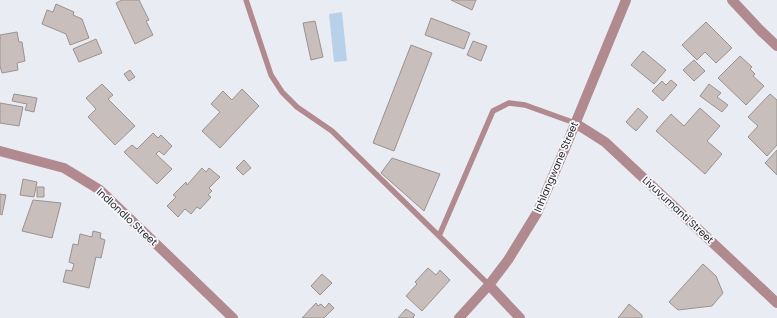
<svg xmlns="http://www.w3.org/2000/svg" width="777" height="318" font-family="Poppins,sans-serif">
	<style>
		.water { fill: #b8d1ea }
		.building { fill: #c8bfbc; stroke: #9b928f }
		.lines { fill: none; stroke-linecap: round; stroke-linejoin: round }
		.service { stroke: #b08a8e; stroke-width: 5.5 }
		.minor { stroke: #b08a8e; stroke-width: 10 }
		.labels { text-anchor: middle; dominant-baseline: central; stroke-width: 3.5; stroke-linejoin: round; paint-order: stroke }
		.street-label { font-size: 10px; fill: #27282b; stroke: #f8f9fe }
	</style>
	<rect width="100%" height="100%" fill="#eaecf4"/>
	<!-- water -->
	<path class="water" d="M342,12L347,61L334,62L329,14Z"/>
	<!-- building -->
	<path class="building" d="M122,0H139L149,20L146,21L153,35L135,44L116,3Z
		M451,0H476L472,10Z
		M56,4L74,12L73,15L82,19L89,38L70,45L66,34L42,24L47,10L53,12Z
		M431,18L470,33L464,49L425,35Z
		M315,21L323,57L311,60L303,23Z
		M706,22L732,48L716,63L705,52L697,60L682,45Z
		M17,32L19,42H22L25,61L17,63L18,70L2,73L0,66V35Z
		M96,39L102,53L79,62L73,49Z
		M473,41L487,46L481,61L467,55Z
		M411,45L432,53L394,151L373,143Z
		M643,51L666,70L654,84L631,65Z
		M740,56L752,67L750,69L755,74L753,76L764,86L746,105L718,78Z
		M694,60L705,71L694,81L683,70Z
		M130,70L135,77L129,81L124,74Z
		M671,80L677,85L663,101L652,91L662,81L666,85Z
		M102,84L113,95L108,99L135,126L115,145L88,117L96,109L86,98Z
		M709,84L721,93L717,97L728,105L722,112L700,96Z
		M242,89L259,106L220,148L202,131L220,112L211,104L223,91L232,100Z
		M14,94L37,98L34,112L25,110L27,104L12,101Z
		M770,94L777,100V145L767,156L748,137L758,126L748,117Z
		M0,103L23,107L19,126L0,123Z
		M638,108L648,117L636,131L626,122Z
		M700,108L720,126L707,141L722,154L705,174L656,131L671,114L684,126Z
		M153,133L158,138L161,135L172,146L164,155L159,151L156,154L172,169L157,184L124,152L132,145L137,149Z
		M777,150V175L765,163Z
		M392,158L440,174L424,211L381,173Z
		M244,160L251,168L243,175L236,168Z
		M202,168L206,172L209,168L220,177L209,188L212,191L208,195L211,197L200,209L197,207L191,214L185,209L178,217L167,206L176,197L173,195L186,182L187,185Z
		M23,179L37,182L34,197L20,195Z
		M37,187H44V197H37Z
		M0,194L6,195L2,215L0,214Z
		M33,200L61,203L52,238L22,231Z
		M93,231L101,233L100,238L105,240L101,258L96,257L89,288L63,282L66,270L72,271L74,264L69,262L73,244L78,245L80,234L92,237Z
		M703,264L716,276L723,293L712,306L678,310L669,302Z
		M428,268L436,275L440,270L450,280L422,311L406,296L417,284L415,282Z
		M322,274L332,283L320,295L311,286Z
		M316,303L318,306L321,304L325,308L329,303L334,308L324,318H302Z
		M629,304L642,315V318H618Z
		M406,309L415,315L413,317L414,318H398Z"/>
	<g class="lines">
		<!-- service -->
		<path class="service" d="M246,0L271,75L282,92L297,107L332,131L489,285
			M439,236L493,111L509,103L525,105L575,123"/>
		<!-- minor -->
		<path class="minor" d="M732,0L761,31L777,46
			M575,123L605,142L777,303
			M0,151L64,168L100,190L233,318
			M489,285L520,318
			M459,318L489,285L508,260L537,213L566,146L626,0"/>
	</g>
	<g class="labels">
		<!-- street labels -->
		<g class="street-label">
			<text transform="translate(556 167) rotate(-67)">Inhlangwane Street</text>
			<text transform="translate(678 210) rotate(43)">Livuvumanti Street</text>
			<text transform="translate(127 217) rotate(43)">Indlondlo Street</text>
		</g>
	</g>
</svg>
